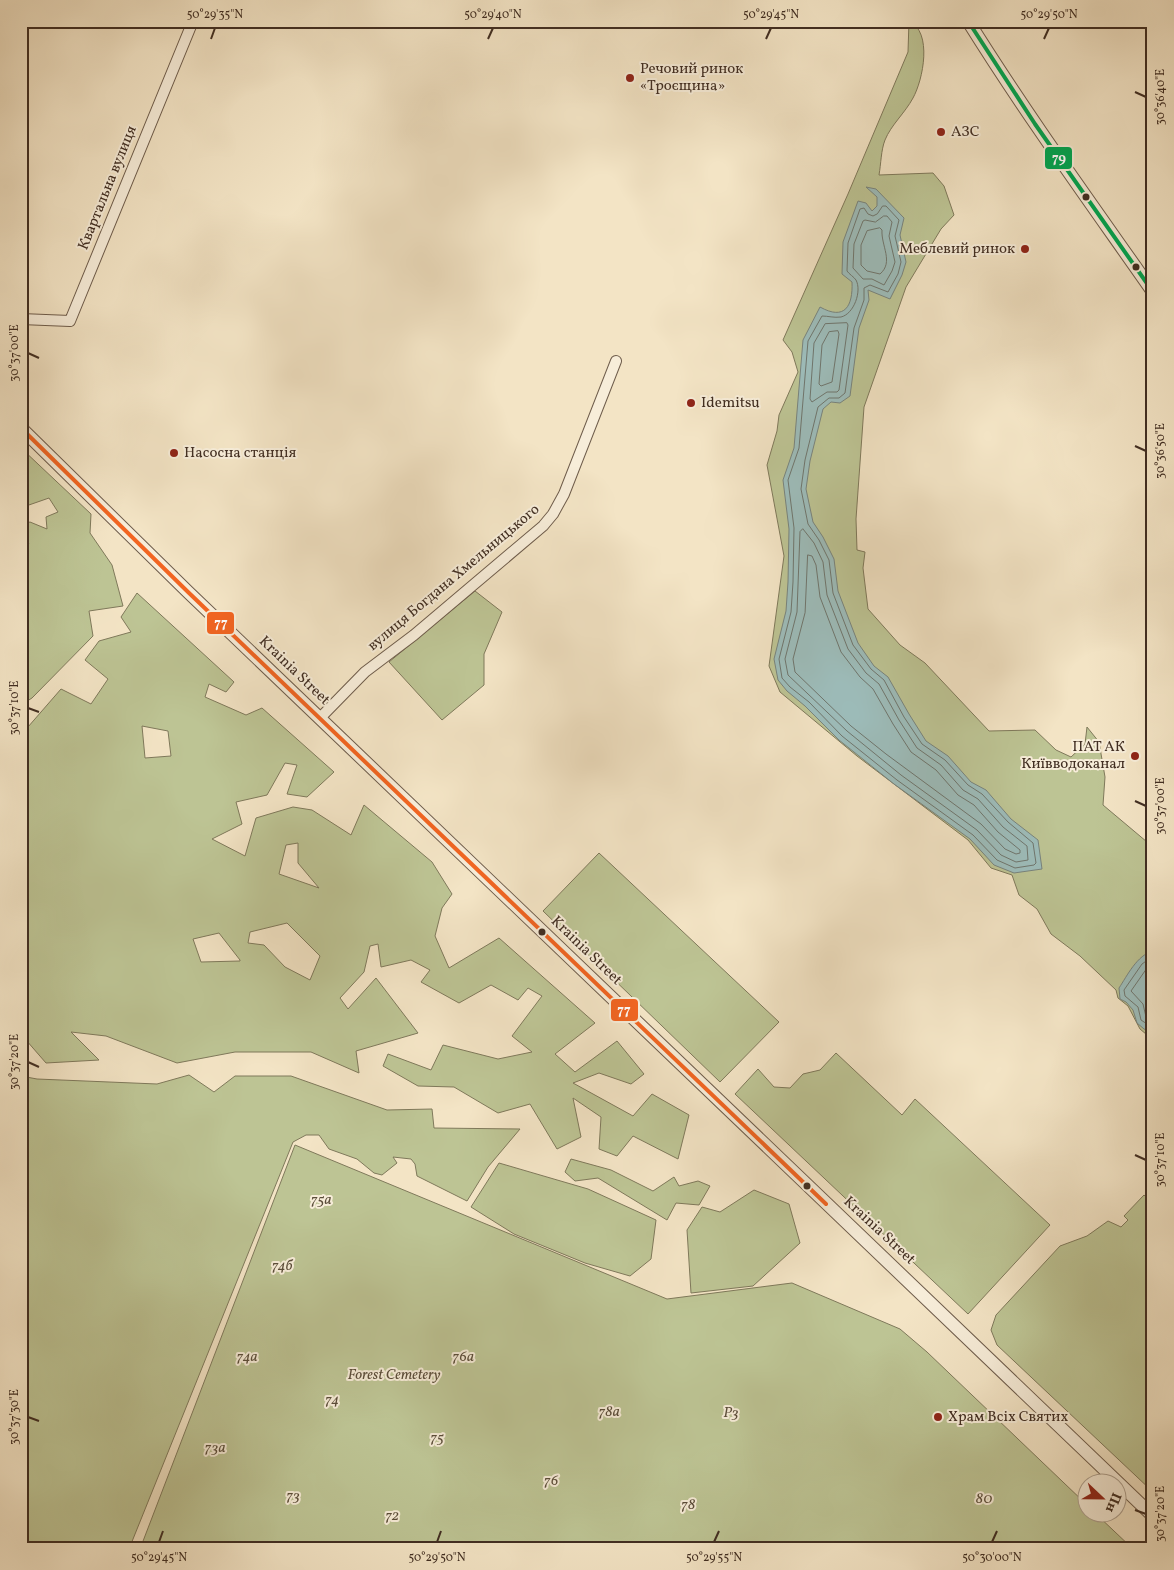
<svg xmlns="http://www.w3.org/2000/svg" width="1174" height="1570" font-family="Vollkorn,serif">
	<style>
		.green { fill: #bdc494; stroke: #7f795b; fill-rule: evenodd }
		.water { fill: #9dbdbb; stroke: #78847e }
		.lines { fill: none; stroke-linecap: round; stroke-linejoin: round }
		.shore { stroke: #6f766e; stroke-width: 1 }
		.minor-casing { stroke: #6e5c4b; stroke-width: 12 }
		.tertiary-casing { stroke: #6e5c4b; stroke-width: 14 }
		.minor { stroke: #f7edd9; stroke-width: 10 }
		.tertiary { stroke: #f7edd9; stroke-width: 12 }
		.bus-1-casing { stroke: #f7edd9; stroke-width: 8 }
		.bus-2-casing { stroke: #f7edd9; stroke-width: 8 }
		.bus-1 { stroke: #f26522; stroke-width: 4 }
		.bus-2 { stroke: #00a651; stroke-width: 4 }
		.ticks { fill: none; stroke: #412e22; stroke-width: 2 }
		.poi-dot { fill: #8f2418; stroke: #f7edd9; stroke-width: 2 }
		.bus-dot { fill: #412e22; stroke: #f7edd9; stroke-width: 2 }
		.labels { text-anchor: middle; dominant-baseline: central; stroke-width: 4; stroke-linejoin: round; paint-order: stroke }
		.poi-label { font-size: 15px; fill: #412e22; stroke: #f7edd9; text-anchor: start }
		.street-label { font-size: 15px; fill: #412e22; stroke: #f7edd9 }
		.park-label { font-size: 15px; font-style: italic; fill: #5a4c39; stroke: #f7edd9 }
		.line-badge { stroke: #f7edd9; stroke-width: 2 }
		.badge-label { font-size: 14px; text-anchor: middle; font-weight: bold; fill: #fff }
		.neatline { fill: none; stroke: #412e22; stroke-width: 2 }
		.ticks-label { font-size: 12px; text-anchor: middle; fill: #412e22 }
	</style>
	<rect width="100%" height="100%" fill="#f3e4c5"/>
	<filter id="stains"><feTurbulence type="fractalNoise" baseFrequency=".004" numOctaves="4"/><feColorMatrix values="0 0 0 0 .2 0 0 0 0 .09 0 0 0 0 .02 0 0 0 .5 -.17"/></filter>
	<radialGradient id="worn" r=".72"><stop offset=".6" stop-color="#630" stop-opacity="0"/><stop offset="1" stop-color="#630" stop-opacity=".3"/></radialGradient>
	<!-- green -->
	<path class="green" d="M909,21C933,32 923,80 913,98C905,113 891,125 885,140C881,150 881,164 879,175L933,173L944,186L954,215L941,229L906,287L864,407L856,519L857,550L865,552L863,568L868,609L900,645L925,663L989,731L1035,730L1056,750L1071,757L1085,744L1087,727L1099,742L1105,777L1103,805L1153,847V1040L1140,1029L1128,1006L1118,998L1116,990L1080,956L1051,934L1037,909L1019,895L1012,875L991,868L968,840L857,756L780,692L769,666L784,556L767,465L777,431L779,415L798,372L792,352L783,340L848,194L908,52Z
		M21,448L91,514L90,533L112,565L123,606L89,611L93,636L32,698L21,705V542L29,544L21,533V525L30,522L47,529L46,517L58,512L49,498L26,506L21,505Z
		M475,591L502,612L484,654V685L442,720L389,662Z
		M137,593L234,682L226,692L209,684L205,697L246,715L262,708L334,772L307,797L287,794L297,765L285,763L267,795L236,802L242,824L212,839L245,856L256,818L293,807L312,810L351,835L364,805L432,862L452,894L442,908L435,936L449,968L499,938L595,1023L555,1054L575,1072L617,1041L644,1074L631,1084L599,1073L573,1083L633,1116L652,1094L689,1115L678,1159L633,1136L617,1156L599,1149L601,1117L573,1098L581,1137L557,1149L530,1104L498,1113L454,1087L418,1086L383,1066L388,1054L431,1070L443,1045L498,1059L532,1052L512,1036L542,996L528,988L518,1000L491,985L459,1003L421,982L430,970L411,960L381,967L378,944L370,946L364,972L340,998L348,1009L376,978L418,1033L356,1051L359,1073L311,1052H235L177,1063L106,1036L71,1032L99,1060L46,1063L26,1040H21V735L61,689L91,704L108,679L85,660L99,641L131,632L121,617ZM142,726L168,731L171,756L145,758ZM298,843V863L319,888L279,874L286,845ZM287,923L320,956L310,980L285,967L264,945L248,943L250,932ZM219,933L240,960V961L201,962L193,939Z
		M599,853L779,1022L720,1082L543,911Z
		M836,1053L902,1115L915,1099L1050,1225L968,1314L735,1094L758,1069L774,1087L790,1088L803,1074L820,1070Z
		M189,1075L214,1092L235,1076H291L387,1110L432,1109L434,1128L520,1129L488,1167L467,1201L417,1176L415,1164L411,1159L393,1157L397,1163L382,1175L374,1173L357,1159L329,1149L319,1135H306L293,1142L129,1549H21V1076L37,1079L157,1084Z
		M295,1145L667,1299L792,1283L900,1329L927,1352L1086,1504V1512L1095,1513L1133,1549H140Z
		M571,1159L611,1170L653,1191L674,1177L679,1186L698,1181L710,1186L699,1205L676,1203L667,1220L598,1178L575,1181L565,1172Z
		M499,1163L588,1189L656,1220L651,1259L630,1276L585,1263L514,1234L471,1207Z
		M754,1190L789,1204L800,1243L753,1286L691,1293L687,1230L702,1207L720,1212Z
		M1144,1195L1153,1203V1492L997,1345L991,1330L996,1315L1060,1246L1087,1236L1108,1221L1121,1227L1128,1220L1124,1216Z"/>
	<!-- water -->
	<path class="water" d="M866,187L876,189L904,218L900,235L906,262L902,275L890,299L868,290L869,300L859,328L850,396L840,403L831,402L823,409L810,461L806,489L813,522L823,537L834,559L838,591L858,643L874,666L888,677L909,714L926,741L948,756L971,782L986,790L1011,819L1038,840L1042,869L1014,873L994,865L970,839L894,784L839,740L805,706L787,691L778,680L774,659L786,611L788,582L789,529L783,480L794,448L803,340L820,307C845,321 853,306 852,282L842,274L843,242L858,201L866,203L872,211L877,206V197Z
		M1153,951V1033L1144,1029L1137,1023L1133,1010L1126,1002L1120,999L1119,988C1127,976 1137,955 1153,951Z"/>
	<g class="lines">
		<!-- shore -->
		<path class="shore" d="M883,206H886L899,220L895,236L901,262L898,274L888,292L870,285L864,288V300L854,328L845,393L839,398H829L818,407L805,460L801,489L808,524L819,540L829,560L833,593L853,645L871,669L884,680L904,717L922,744L945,760L968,785L982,794L1008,822L1033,843L1036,863L1034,865L1015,868L997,860L973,835L897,780L842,736L809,702L790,687L782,678L779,659L791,612L793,582L794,528L788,480L799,448L808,341L822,316C828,316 834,318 841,317C854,314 862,291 856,280C854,277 849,274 847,271L848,243L860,209L864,208L868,214L873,216L877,214Z
			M884,216H887L892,222L889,236L895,262L892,271L884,285L872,279H863L853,268L854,244L863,221L865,220L875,222Z
			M880,228L882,230C881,246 894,262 880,274L867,271L861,265V245L867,231Z
			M847,323L848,325L839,390L837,392H827L812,402L810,399L814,343L825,324Z
			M838,331L839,334L832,382L821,386L819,384L822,345L829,332Z
			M803,529L814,543L823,562L827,595L848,649L866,673L879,684L899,720L917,748L941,765L963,790L978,799L1003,827L1027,846L1028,860L1016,862L1001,855L977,830L901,775L847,731L788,675L785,659L797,612L800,532Z
			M808,555L812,556L816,565L820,597L841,652L860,677L873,689L893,724L911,752L936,770L958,795L974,805L998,832L1020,850V853L1016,854L1005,849L981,824L886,754L851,726L795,672L793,659L805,613Z
			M1153,956L1142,964L1124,990L1125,996L1138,1007L1141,1020L1153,1028
			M1153,963L1147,968L1131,991L1143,1004L1146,1017L1153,1021"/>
		<!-- minor casing -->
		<g class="minor-casing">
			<path id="minor" d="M21,319L70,321L193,21
				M320,718L365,672L414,635L543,526L553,514L564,494L616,361"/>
		</g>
		<!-- tertiary casing -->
		<g class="tertiary-casing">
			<path id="tertiary" d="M968,21C1026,114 1090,202 1153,292
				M21,428L188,592L1153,1516"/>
		</g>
		<!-- minor -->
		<use href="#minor" class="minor"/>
		<!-- tertiary -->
		<use href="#tertiary" class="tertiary"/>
		<!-- bus-1 casing -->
		<g class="bus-1-casing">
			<path id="bus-1" d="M21,428L188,592L826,1204"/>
		</g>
		<!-- bus-2 casing -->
		<g class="bus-2-casing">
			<path id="bus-2" d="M968,21L1035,124L1153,292"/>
		</g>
		<!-- bus-1 -->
		<use href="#bus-1" class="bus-1"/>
		<!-- bus-2 -->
		<use href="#bus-2" class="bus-2"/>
	</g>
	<!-- ticks -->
	<path class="ticks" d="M211,39L215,28M488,39L493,28M766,39L771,28M1044,39L1049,28M1135,92L1146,97M28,353L39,358M1135,446L1146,451M28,708L39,712M1135,801L1146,806M28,1062L39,1067M1135,1155L1146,1160M28,1417L39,1421M1135,1510L1146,1514M159,1542L163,1531M437,1542L441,1531M714,1542L719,1531M992,1542L997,1531"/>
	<!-- markers -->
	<g class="poi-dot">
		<circle cx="630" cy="78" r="5"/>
		<circle cx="941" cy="132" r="5"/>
		<circle cx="1025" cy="249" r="5"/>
		<circle cx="691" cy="403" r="5"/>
		<circle cx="174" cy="453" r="5"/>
		<circle cx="1135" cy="756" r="5"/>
		<circle cx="938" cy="1417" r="5"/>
	</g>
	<g class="bus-dot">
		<circle cx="1086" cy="197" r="4.5"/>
		<circle cx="1136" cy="267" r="4.5"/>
		<circle cx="542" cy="932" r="4.5"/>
		<circle cx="807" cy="1186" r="4.5"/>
	</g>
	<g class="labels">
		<!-- poi labels -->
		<g class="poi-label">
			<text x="640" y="69">Речовий ринок<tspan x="640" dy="17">«Троєщина»</tspan></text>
			<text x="951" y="132">АЗС</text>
			<text x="1015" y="249" text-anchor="end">Меблевий ринок</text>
			<text x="701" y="403">Idemitsu</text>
			<text x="184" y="453">Насосна станція</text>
			<text x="1125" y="747" text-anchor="end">ПАТ АК<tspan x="1125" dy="17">Київводоканал</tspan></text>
			<text x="948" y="1417">Храм Всіх Святих</text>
		</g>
		<!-- street labels -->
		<g class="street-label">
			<text transform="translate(108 188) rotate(-68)">Квартальна вулиця</text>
			<text transform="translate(454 578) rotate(-40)">вулиця Богдана Хмельницького</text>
			<text transform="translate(294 671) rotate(44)">Krainia Street</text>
			<text transform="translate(586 951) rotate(44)">Krainia Street</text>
			<text transform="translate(879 1231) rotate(43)">Krainia Street</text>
		</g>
		<!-- park labels -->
		<g class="park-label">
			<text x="321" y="1200">75а</text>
			<text x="282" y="1266">74б</text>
			<text x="247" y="1357">74а</text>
			<text x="463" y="1357">76а</text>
			<text x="394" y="1375">Forest Cemetery</text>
			<text x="332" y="1400">74</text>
			<text x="609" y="1412">78а</text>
			<text x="731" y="1413">Р3</text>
			<text x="437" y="1438">75</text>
			<text x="215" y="1448">73а</text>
			<text x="551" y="1481">76</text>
			<text x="293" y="1496">73</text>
			<text x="984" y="1499">80</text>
			<text x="688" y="1505">78</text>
			<text x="392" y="1516">72</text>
		</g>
	</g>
	<g class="line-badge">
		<rect x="1044" y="146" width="29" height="24" rx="5" fill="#00a651"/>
		<rect x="206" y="611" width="29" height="24" rx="5" fill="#f26522"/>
		<rect x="610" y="998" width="29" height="24" rx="5" fill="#f26522"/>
	</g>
	<g class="badge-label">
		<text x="1059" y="163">79</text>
		<text x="221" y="628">77</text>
		<text x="624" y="1015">77</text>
	</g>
	<!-- margin -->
	<rect width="1174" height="1570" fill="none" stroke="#f3e4c5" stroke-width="55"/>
	<!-- north arrow -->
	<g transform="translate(1102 1498) rotate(112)"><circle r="24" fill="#f7edd9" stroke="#aea190"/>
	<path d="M0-4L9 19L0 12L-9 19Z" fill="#8f2418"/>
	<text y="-8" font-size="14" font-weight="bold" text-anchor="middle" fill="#412e22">Пн</text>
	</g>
	<rect x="28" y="28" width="1118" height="1514" class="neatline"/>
	<g class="ticks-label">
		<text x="215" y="18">50°29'35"N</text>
		<text x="493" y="18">50°29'40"N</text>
		<text x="771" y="18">50°29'45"N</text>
		<text x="1049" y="18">50°29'50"N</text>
		<text transform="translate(1160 97) rotate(-90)" y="4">30°36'40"E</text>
		<text transform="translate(14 353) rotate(-90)" y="4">30°37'00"E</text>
		<text transform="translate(1160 451) rotate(-90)" y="4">30°36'50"E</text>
		<text transform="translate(14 708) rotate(-90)" y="4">30°37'10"E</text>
		<text transform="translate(1160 806) rotate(-90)" y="4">30°37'00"E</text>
		<text transform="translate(14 1062) rotate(-90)" y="4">30°37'20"E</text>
		<text transform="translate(1160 1160) rotate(-90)" y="4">30°37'10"E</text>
		<text transform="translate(14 1417) rotate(-90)" y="4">30°37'30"E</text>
		<text transform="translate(1160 1514) rotate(-90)" y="4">30°37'20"E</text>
		<text x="159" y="1561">50°29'45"N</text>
		<text x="437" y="1561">50°29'50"N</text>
		<text x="714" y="1561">50°29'55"N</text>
		<text x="992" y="1561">50°30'00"N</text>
	</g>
	<rect width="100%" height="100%" filter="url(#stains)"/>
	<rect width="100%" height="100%" fill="url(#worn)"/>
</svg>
